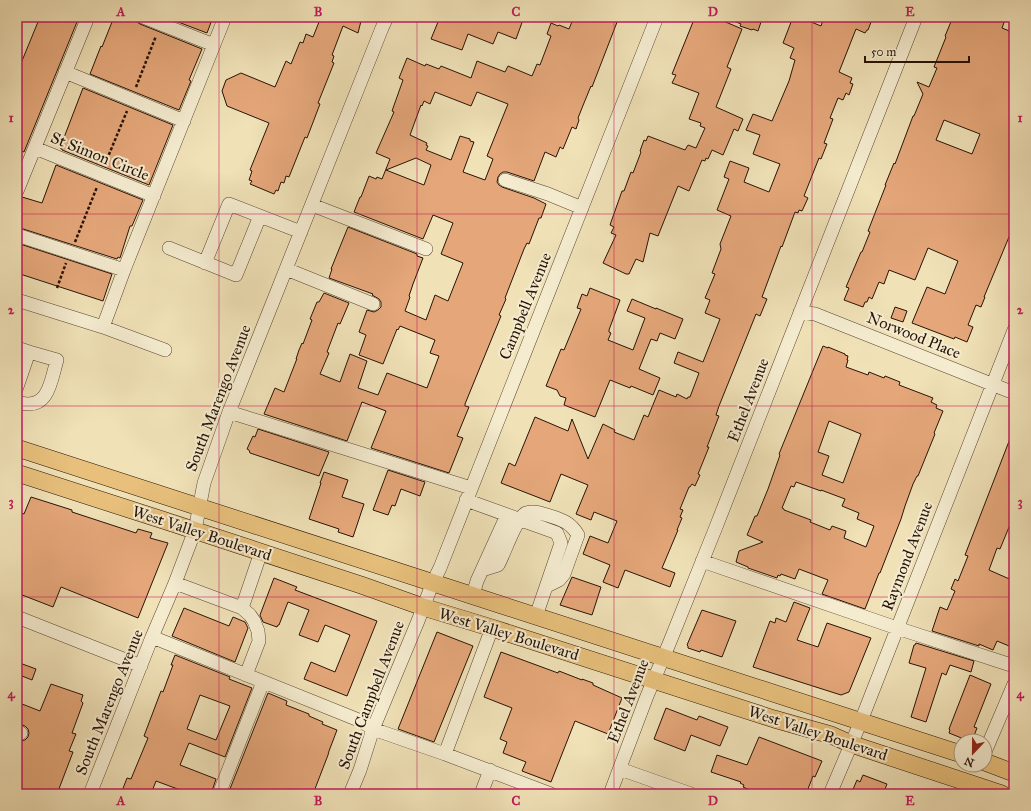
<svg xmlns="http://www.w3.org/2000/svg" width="1031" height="811" font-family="'IM FELL Great Primer',serif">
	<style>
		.building { fill: #e5a77a; stroke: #271306; fill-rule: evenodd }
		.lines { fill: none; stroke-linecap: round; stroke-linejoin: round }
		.minor-casing { stroke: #594632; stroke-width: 14 }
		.major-casing { stroke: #271306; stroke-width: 18 }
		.path { stroke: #271306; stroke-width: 2.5; stroke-dasharray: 3 2; stroke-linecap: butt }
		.minor { stroke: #f5ecd0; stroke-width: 13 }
		.major { stroke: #e8c07c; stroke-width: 17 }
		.grid { fill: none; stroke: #c2185b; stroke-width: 1; stroke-opacity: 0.55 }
		.labels { text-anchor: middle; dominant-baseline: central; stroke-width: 4; stroke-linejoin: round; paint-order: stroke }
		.street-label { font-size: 16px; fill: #271306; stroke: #f5ecd0 }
		.neatline { fill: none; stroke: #c2185b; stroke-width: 1.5 }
		.grid-label { font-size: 13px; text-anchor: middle; font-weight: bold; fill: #c2185b }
	</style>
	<rect width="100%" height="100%" fill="#f0e1b7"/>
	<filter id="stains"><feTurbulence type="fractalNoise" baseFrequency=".005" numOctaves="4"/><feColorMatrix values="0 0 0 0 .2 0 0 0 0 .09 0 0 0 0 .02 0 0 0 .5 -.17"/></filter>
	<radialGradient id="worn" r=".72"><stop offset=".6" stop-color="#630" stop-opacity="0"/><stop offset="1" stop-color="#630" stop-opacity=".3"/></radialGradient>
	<!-- building -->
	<path class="building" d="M40,17H79L24,152L17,149V73Z
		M114,17H135L137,22L140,24L202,49L189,80L191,81L179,110L90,74L101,46L102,47Z
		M165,17H213L207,33Z
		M321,17H362L358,33L343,26L332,55L334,56L332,62L334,63L318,103L320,104L307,138L305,137L289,177L286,176L284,183L281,182L278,191L276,190L274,194L250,184L252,181L249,180L252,171L250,170L269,123L227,106L222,91L226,80L241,73L275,87L286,61L291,64L300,42L303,43L306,34L313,37Z
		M440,17H524L516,39L498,32L493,44L468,34L462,50L431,39Z
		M574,17H619L592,87L591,86L584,103L578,118L579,120L576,129L572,127L563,149L560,147L556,157L545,152L534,181L507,172H503L500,174L498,177L497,182L499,185L502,187L534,198L546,204L541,218H539L529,244L527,243L524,249L505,298L506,299L499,315L501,316L465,404V406L469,407L457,436L463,438L449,473L371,448L386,411L362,402L347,441L264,414L275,388L284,392L296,361L297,359H296L299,350L302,343L303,344L312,320L310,319L317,302H319L324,293L349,303L340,324L338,323L327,352L329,353L320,374L340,382L350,354L367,361L358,388L378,395L387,373L427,388L439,356L430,353L435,340L400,326L398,330L397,329L383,364L359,355L366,335L359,332L367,310L374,312L378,310L381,307V302L379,299L372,295L373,294L329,278L332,269H331L348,227L417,254V256L423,258L413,284L409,296L410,297L405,311L426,320L435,295L448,301L463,263L441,254L453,223L433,215L423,239L354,212L360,197H361L369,176L376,179L377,177L382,179L390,159L376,153L394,112L392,111L403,80L399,78L407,58L425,66L426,64L439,69L441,66L471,78L477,61L505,72L508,66L532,76L537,64L540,65L551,36L547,34L551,23L558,26L559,25L569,29ZM435,92L471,106L477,92L508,104L487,156L493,159L485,180L463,172L474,142L470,141V139L460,136L451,160L426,150L428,146L426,145L427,143L410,135L421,105L422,106L424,101L430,104ZM416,158L431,165L424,185L386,170Z
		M695,17H714L742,29L727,67L731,69L716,107L743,119L738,131L734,129L723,155L712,150L708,159L706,158L705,161L702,160L689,191L678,186L658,236L650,233L643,262L636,259L629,274H626L603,263L616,235L611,233L614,227L610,225L622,191H624L631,172L633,173L641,152L640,151L644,140L646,141L648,136L685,150L688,145L696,148L705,128L700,126L701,123L689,119L699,93L672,83L676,75L672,74Z
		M724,17H758L762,19L758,31L753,29L752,30L740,26L741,24Z
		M793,17H799L821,26L824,17H873L868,30H867L865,33L856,29L839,72L852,78L850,83L853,84L849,95L846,93L843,100L838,98L830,118L833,119L824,143L827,144L821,159L819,158L804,196L808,198L802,211L799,210L798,213L795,212L782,247L781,246L762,297L767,299L760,316L756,314L719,406L716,415L719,416L707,447H709L698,474L700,475L695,486L692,484L690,487H689L680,509L683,510L680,517L682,518L677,530H678L662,568L675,573L670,587L625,570L618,588L603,582L610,565L583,554L590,536L608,543L617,521L594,512L591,520L576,514L588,485L561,474L550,502L501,483L509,463L515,466L535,417L568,431L572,419L588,459L603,424L615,430L614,432L634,440L644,415L648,417L659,390L676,397L677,394L687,399L688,397H690L699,373L674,363L678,352L703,362L720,319L705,313L710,300L705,298L715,274L712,273L721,249L720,244L731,216L717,210L729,179L724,177L730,161L749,168L744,182L769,192L780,164L753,154L760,135L746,130L753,114L772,121L789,81L795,60L790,58L794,48L783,43Z
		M953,17H1006L1002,28L1014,33V225L984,297H985L981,307L976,305L968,325L973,327L967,342L955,337L954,339L912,323L927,287L945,294L958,261L928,248L915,280L889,270L884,284L879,282L872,299L869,297L867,302H865L863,307L844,300L849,288L846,287L861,252H862L870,232L868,231L886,185H885L894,163L895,164L913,116H914L923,94L917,82L929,87L937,68L934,67L946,37L945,36ZM944,120L980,134L972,154L936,140Z
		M83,88L173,125L149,185L62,150V149L60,148Z
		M56,165L143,200L132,226H130L120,258L118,257L117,259L17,227V224L20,214L17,213V199L22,197L42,203Z
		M17,243L112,274L103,301L17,273Z
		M590,288L620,300L609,330V332L611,333L608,340L633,350L645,318L627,311L632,299L656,309V308L683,319L675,339L660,333L657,341L651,339L639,369L660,378L653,395L631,386L630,388L610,380L595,417L564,405L566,398L560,396L557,390L546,386L561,349L564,350L581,309L577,308L582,294L587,296Z
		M895,307L907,311L903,322L891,318Z
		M823,346L828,348V347L845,354V355L848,356L847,360H848L846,367L868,375L869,372L884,378L885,376L900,382L899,385L933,398L931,402L937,405L936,408L943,411L934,433L935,434L918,476H917L913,484L905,506L901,519L880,573H879L865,609L822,594L828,580L799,569L795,579L781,574L780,576L778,575L777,578L748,568V567L736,562L739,551L763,542L747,535L755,516H757L768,489L780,455L779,454ZM829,421L861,434L843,483L822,475L829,456L818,452ZM796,482L821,491V490L845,499L842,506L859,513L857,519L874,526L866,547L844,538L846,531L832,526L830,530L810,522L811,520L784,510V509L782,508L791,486L794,487Z
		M258,429L329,452L319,476L250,453L249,450L247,449L253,436L255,437Z
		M1013,431H1014V515L1000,549L997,548L989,570L1014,581V648L997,641L993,650L979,644V646L932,631L940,607L947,610L955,591L951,589L955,579L958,581L968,556L965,555Z
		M388,470L425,482L420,496L401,489L395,506L392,505L388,515L373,510Z
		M324,472L348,480L342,497L364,504L353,537L338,532L339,529L309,519L321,483H320Z
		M31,497L72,510V512L136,533L138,529L152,533L150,538L168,543L138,618L61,587L53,607L17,593V511L24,514Z
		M572,577L601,587L592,615L560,605Z
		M274,578L297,587L295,590L377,621L347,696L304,679L311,662L335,672L350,635L325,625L318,642L299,635L309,610L288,602L279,625H278L277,627L263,622L260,615Z
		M794,602L810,608L797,640L818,647L827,623L871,638L849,692L841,695L753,667L770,621L775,623L776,618L786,622Z
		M184,608L229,626L233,617L245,622L248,628L235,662L172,636Z
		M702,610L736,621L722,657L701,650L700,652L688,648V646L687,645Z
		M437,632L473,646L434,742L398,729Z
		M916,643L974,661L971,672L950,665L946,675L942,673L926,722L911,717L926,668L909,663L914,645H915Z
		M501,652L558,673L559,671L582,680V679L593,683V685L622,698L608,734L575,721L551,782L522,771L526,762L503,753L507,742L500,739L512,708L484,697Z
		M175,655L230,677L229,679L252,688L225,757L189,743L180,765L216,779L211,794H191L156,781L151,794H123L124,791H122L127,778L131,779L148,738L144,736L161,691L163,692L173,665H171ZM200,695L230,706L216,740L187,729Z
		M17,662L36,669L32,680L17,674Z
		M970,675L991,684L974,727L977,728L972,741H969L949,733L950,730L949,729Z
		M51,684L83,695L81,701L83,703L72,733L76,734L69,751L73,752L57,794H31L17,788V740L21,741L25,740L28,737L29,733L28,729L25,726L17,723V702L40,711Z
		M268,693L287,701L286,705L309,714V716L323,722L322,724L337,730L329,751L328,755L313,794H228Z
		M666,708L697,720L699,716L728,727L720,746L691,735L685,751L654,739Z
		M759,737L822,761L815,777L813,776L806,794H759L743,787L744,785L740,783L741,782L711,772L717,755L747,765Z
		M863,775L887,784L883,794H851L857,780L860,782Z"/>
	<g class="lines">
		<!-- minor casing -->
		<g class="minor-casing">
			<path id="minor" d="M143,17L214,45
				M65,72L184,121
				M35,148L154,196
				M505,180L548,194L582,208
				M17,191L88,17
				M312,205L426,249
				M17,235L124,270
				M169,248L236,275L260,216
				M205,263L229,204L301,232
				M286,269L373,304
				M17,300L103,327L165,350
				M800,312L815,314L1014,393
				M103,327L124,270L225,17
				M17,348L29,352L17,387
				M21,403C49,410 51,380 57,360L29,352
				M229,412L471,488
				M466,500L557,533L561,543L536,616
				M702,561L897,628L1014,666
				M482,570L498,565C505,553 515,519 526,513C533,510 543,514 550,516C563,520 571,523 578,535L564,574L559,580L547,586
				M175,583L242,608L250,615L254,621L258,631L259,641L246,675
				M473,595L477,581L507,515
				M242,608L261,552
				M17,617L141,666
				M152,637L361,721L373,729L445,754L551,794
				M17,731L21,733
				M985,752L1014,684
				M445,754L492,628
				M620,769L691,794
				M90,794L152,637L175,583L195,530L204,483L229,412L382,28L387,17
				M219,794L263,682
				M350,794L360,770L373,729L418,621L433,582L440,568L657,17
				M481,794L490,770
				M610,794L647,696L669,644L716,527L916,17
				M830,794L861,721L1014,330"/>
		</g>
		<!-- major casing -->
		<g class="major-casing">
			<path id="major" d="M17,448L961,754
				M17,473L175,524L361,585L423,607L492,628L774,719L831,735L851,744L1002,794
				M985,762L1014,773"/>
		</g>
		<!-- path -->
		<path class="path" d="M136,87L156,36
			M105,164L127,111
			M75,242L97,187
			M57,288L66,263"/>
		<!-- minor -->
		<use href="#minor" class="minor"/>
		<!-- major -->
		<use href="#major" class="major"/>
	</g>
	<!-- grid -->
	<path class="grid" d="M219,17V794M417,17V794M614,17V794M812,17V794M17,214H1014M17,406H1014M17,597H1014"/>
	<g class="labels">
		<!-- street labels -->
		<g class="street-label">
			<text transform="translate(100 156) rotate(22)">St Simon Circle</text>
			<text transform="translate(525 306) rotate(-68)">Campbell Avenue</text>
			<text transform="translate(914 335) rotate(22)">Norwood Place</text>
			<text transform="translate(218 398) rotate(-69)">South Marengo Avenue</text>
			<text transform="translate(748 400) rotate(-69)">Ethel Avenue</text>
			<text transform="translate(202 533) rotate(18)">West Valley Boulevard</text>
			<text transform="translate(907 556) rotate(-69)">Raymond Avenue</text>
			<text transform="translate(509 634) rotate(17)">West Valley Boulevard</text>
			<text transform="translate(371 695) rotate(-69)">South Campbell Avenue</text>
			<text transform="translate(628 701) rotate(-69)">Ethel Avenue</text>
			<text transform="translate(109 702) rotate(-68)">South Marengo Avenue</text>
			<text transform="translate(818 733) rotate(18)">West Valley Boulevard</text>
		</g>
	</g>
	<!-- margin -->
	<rect width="1031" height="811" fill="none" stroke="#f0e1b7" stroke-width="44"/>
	<!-- north arrow -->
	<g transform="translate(973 753) rotate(202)"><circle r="19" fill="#f5ecd0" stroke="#a3957f"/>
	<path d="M0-3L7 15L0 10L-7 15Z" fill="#8f2418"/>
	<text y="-6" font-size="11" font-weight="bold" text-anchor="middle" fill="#271306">N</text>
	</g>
	<!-- scale -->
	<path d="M865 56v6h104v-6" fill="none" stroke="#271306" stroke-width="2"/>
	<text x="871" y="56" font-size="12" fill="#271306" stroke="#f5ecd0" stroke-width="3" paint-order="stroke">50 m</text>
	<rect x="22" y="22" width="987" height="767" class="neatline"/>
	<g class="grid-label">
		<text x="121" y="16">A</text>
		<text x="318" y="16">B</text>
		<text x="516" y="16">C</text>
		<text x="713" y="16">D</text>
		<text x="910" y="16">E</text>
		<text x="11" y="122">1</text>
		<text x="1020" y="122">1</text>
		<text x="11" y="314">2</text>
		<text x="1020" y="314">2</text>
		<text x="11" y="506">3</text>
		<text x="1020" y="506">3</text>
		<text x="11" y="698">4</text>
		<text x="1020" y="698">4</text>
		<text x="121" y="805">A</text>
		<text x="318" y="805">B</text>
		<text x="516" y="805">C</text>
		<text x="713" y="805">D</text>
		<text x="910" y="805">E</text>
	</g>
	<rect width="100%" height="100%" filter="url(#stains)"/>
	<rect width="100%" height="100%" fill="url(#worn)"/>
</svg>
